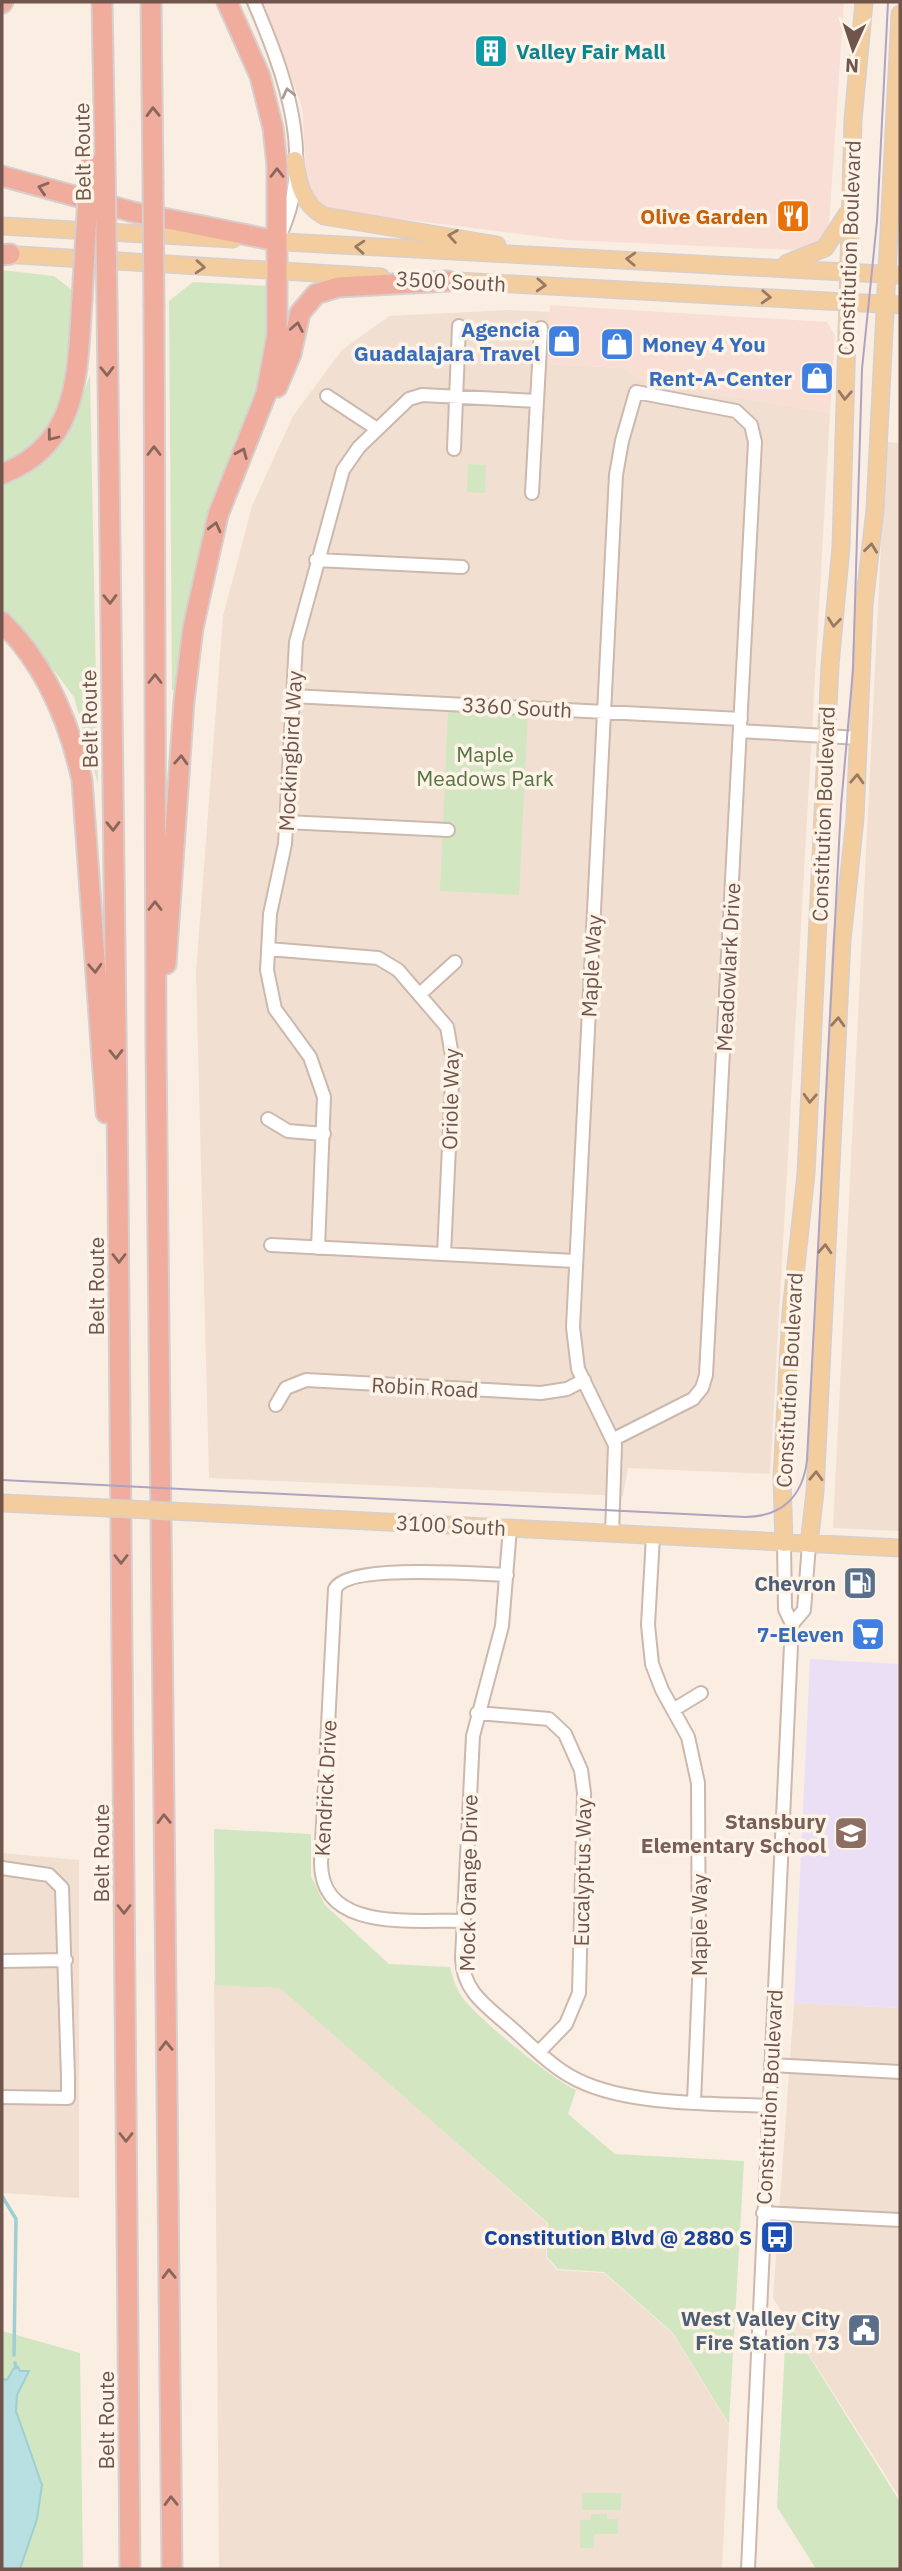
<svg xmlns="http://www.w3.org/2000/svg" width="902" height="2571" font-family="'IBM Plex Sans',sans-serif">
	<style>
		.residential { fill: #f1e0d1 }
		.commercial { fill: #f9ded6 }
		.education { fill: #ebdff6 }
		.green { fill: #d3e6c2 }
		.water { fill: #b8dfe1; stroke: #9fcfd2; stroke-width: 2 }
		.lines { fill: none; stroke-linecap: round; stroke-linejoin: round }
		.stream { stroke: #9fcfd2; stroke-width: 3.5 }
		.minor-casing { stroke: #ccb8ac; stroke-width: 16 }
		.major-casing { stroke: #d7cfcd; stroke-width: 19 }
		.highway-casing { stroke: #d7cfcd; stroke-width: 23 }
		.minor { stroke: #fff; stroke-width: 12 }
		.major { stroke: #f4cd9f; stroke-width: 16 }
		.highway { stroke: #f0ac9d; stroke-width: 19 }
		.tram { stroke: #b0a2c1; stroke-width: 2 }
		.major-bridge-casing { stroke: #d7cfcd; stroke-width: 19; stroke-linecap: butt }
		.highway-bridge-casing { stroke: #d7cfcd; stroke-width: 23; stroke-linecap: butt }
		.major-bridge { stroke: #f4cd9f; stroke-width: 16 }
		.highway-bridge { stroke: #f0ac9d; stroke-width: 19 }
		.oneway { stroke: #a99993 }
		.oneway2 { stroke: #89665b }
		.oneway3 { stroke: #977964 }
		.labels { text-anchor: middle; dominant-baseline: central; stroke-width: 7; stroke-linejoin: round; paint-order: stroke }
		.culture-label { font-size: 21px; font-weight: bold; fill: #0d838f; stroke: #fdf3e7; text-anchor: start }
		.street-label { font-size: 21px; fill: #6f554b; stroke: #fdf3e7 }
		.food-label { font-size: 21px; font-weight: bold; fill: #c56008; stroke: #fdf3e7; text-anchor: end }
		.shop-label { font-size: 21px; font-weight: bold; fill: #366cbe; stroke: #fdf3e7; text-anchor: end }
		.park-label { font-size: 21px; fill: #567443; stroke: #fdf3e7 }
		.service-label { font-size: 21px; font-weight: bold; fill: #4e5e75; stroke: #fdf3e7; text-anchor: end }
		.education-label { font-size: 21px; font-weight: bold; fill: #785e54; stroke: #fdf3e7; text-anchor: end }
		.transit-label { font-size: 21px; font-weight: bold; fill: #164399; stroke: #fdf3e7; text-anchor: end }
	</style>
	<rect width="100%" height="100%" fill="#faeee2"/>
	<!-- residential -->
	<path class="residential" d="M509,310L550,312L547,364L623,368L651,384L830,413L770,1474L628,1468L623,1496L209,1478L196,972L223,616L252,506L293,416L342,350L389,316Z
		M886,442L900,443V1531L833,1528Z
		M2,1853L79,1860V2198L2,2193Z
		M214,1981L277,1984L547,2223L546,2257L557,2270L604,2273L673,2334L729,2425L722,2569H219Z
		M794,2003L900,2008V2498L773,2298Z"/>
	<!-- commercial -->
	<path class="commercial" d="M263,2H844L828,241L794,250L567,240L328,210L312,194L306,169L302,107Z
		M550,305L827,322L835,335L830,413L651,384L623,368L546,364Z"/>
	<!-- education -->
	<path class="education" d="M810,1659L900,1664V2008L794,2003Z"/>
	<!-- green -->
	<path class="green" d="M2,270L54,276L77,294C73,347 77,410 36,449C27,457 12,462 2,467Z
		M193,282L271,286L267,377L179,690H172L169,301Z
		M90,375L98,784L74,697L22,628L2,609V485C55,472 74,421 90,375Z
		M468,464L486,465L485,493L467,492Z
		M448,710L528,714L519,895L440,891Z
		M214,1829L311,1834V1876L325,1905L389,1964L450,1967C453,1978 456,1988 462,1997C477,2018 553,2080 576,2090L568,2114L615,2154L744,2161L729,2424L673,2333L604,2272L558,2269L547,2257L548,2223L280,1988L215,1985Z
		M786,2325L791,2327L900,2502V2569H816L777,2507Z
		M2,2331L80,2353L83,2569H2Z
		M582,2493H621V2510H582Z
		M591,2514H607V2519H618V2534H594V2548H580V2520H591Z"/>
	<!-- water -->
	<path class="water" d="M18,2367L20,2371H29L17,2395L16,2411L42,2485L37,2519L20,2569H2V2379L7,2380L14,2368Z"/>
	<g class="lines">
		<!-- stream -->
		<path class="stream" d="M2,2196L16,2219L14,2355
			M15,2363L16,2367"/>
		<!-- minor casing -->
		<g class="minor-casing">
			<path id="minor" d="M254,2C285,75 317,159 279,237
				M327,396L377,429
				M454,449L459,326
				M532,493L541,328
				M316,560L462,567
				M292,696L741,719
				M740,731L859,738
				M286,822L448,830
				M268,949L378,958L398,970L447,1027L453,1061L444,1254
				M420,994L455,962
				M268,1119L288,1131L324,1134
				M271,1245L575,1261
				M318,1248L324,1097L310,1057L275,1009L267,970L270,914L285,844L296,642L343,470L359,447L409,399L422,395L537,401
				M276,1405L286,1388L306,1380L541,1393L567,1389L584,1380
				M510,1528L502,1626L473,1736L462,1958C463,1991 485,2005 508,2025C528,2042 547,2063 570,2076C621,2106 710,2103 769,2106
				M612,1534L615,1445L578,1369L573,1327L616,475L622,441L636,392L736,411L751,425L755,442L706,1375L702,1388L693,1399L614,1439
				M653,1536L648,1625L652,1664L662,1690L688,1737L698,1783L699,1983L694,2102
				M792,1624L804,1610L809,1544
				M673,1710L701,1693
				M477,1713L549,1719L565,1734L581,1770L584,1793L579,1993L566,2024L539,2052
				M2,1868L49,1875L62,1888L68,2077V2098L2,2097
				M463,1921C415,1919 321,1933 321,1863L335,1589C347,1563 479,1574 507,1575
				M2,1961L66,1960
				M771,2065L900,2072
				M763,2213L900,2220
				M748,2569L792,1624L785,1609L784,1543"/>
		</g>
		<!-- major casing -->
		<g class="major-casing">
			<path id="major" d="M295,160C298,183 302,204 324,216L497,245
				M2,226L233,239
				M266,241L900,275
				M2,254L381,277
				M787,263L825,248L847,214
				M438,280L900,305
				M2,1503L66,1506
				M211,1513L900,1548
				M784,1543L782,1477L791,1312L806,1174L830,665L841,547L853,120L864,2
				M809,1544L815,1492L842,940L855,819L864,605L875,510L900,14"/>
		</g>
		<!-- highway casing -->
		<g class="highway-casing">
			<path id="highway" d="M102,2L105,163
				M151,2L153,181
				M2,3L3,2
				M2,176L133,212L277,241
				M2,255L10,254
				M107,303L118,1190L130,2569
				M154,306L156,1048L172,2569
				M277,387L291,354L300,313L316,294L338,287L448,281
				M2,474C81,444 77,370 82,300
				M2,622C46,665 69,721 82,780L106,1113
				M166,964L184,701L193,628L218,515L266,394L277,335V165L273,128L260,76L227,2"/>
		</g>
		<!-- minor -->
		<use href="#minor" class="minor"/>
		<!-- major -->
		<use href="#major" class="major"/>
		<!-- highway -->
		<use href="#highway" class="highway"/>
		<!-- tram -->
		<path class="tram" d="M2,1480L745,1517C782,1517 803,1496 807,1460L841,806L853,670L862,369L877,221L888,2"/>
		<!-- major-bridge casing -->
		<g class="major-bridge-casing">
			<path id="major-bridge" d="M66,1506L211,1513"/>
		</g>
		<!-- highway-bridge casing -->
		<g class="highway-bridge-casing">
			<path id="highway-bridge" d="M105,163L107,303
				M153,181L154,306
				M82,300L90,163"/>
		</g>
		<!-- major-bridge -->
		<use href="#major-bridge" class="major-bridge"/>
		<!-- highway-bridge -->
		<use href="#highway-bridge" class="highway-bridge"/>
	</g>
	<!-- one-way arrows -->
	<defs><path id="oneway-chevron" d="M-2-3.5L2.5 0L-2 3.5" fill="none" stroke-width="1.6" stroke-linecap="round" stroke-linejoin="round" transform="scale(1.75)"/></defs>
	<use class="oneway" href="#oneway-chevron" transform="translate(288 93) rotate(-103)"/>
	<g class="oneway2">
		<use href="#oneway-chevron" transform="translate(153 112) rotate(-91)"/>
		<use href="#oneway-chevron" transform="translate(277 173) rotate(-90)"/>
		<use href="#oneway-chevron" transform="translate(43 188) rotate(-163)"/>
		<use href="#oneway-chevron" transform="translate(297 327) rotate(-79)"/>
		<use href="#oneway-chevron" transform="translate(107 371) rotate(89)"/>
		<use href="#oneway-chevron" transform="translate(52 436) rotate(128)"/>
		<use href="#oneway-chevron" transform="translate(154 451) rotate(-90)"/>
		<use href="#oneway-chevron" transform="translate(242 453) rotate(-67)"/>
		<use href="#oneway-chevron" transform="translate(215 527) rotate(-76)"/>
		<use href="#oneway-chevron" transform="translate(110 599) rotate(89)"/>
		<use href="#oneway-chevron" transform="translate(155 679) rotate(-90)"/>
		<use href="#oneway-chevron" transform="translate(181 760) rotate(-87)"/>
		<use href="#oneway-chevron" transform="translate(113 826) rotate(89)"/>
		<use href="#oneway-chevron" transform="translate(155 906) rotate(-90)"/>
		<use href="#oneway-chevron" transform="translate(95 968) rotate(87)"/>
		<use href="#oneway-chevron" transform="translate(116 1054) rotate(89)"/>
		<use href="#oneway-chevron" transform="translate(119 1258) rotate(90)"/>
		<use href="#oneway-chevron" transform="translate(121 1559) rotate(90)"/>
		<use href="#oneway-chevron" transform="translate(164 1819) rotate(-91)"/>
		<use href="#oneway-chevron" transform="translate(124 1909) rotate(90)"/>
		<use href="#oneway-chevron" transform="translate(166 2046) rotate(-91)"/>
		<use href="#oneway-chevron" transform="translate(126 2137) rotate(90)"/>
		<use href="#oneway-chevron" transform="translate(169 2274) rotate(-91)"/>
		<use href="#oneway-chevron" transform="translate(171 2501) rotate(-91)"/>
	</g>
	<g class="oneway3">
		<use href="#oneway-chevron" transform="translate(453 236) rotate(-171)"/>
		<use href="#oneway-chevron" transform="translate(360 247) rotate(-176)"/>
		<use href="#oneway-chevron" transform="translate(631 259) rotate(-177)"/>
		<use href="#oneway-chevron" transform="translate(200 267) rotate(4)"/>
		<use href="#oneway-chevron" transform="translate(541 285) rotate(3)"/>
		<use href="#oneway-chevron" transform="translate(766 297) rotate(3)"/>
		<use href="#oneway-chevron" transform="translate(845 395) rotate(93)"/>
		<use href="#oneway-chevron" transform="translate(871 548) rotate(-83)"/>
		<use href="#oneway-chevron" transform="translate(834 622) rotate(96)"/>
		<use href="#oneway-chevron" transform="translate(857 779) rotate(-87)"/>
		<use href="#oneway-chevron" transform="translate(838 1022) rotate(-87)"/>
		<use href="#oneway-chevron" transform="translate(810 1098) rotate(93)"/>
		<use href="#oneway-chevron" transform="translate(825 1249) rotate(-87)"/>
		<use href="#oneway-chevron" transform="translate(816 1476) rotate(-88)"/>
	</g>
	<!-- icons -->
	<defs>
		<g id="building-square" transform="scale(1.75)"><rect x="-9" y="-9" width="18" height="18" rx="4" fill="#0f9aa8" stroke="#fdf3e7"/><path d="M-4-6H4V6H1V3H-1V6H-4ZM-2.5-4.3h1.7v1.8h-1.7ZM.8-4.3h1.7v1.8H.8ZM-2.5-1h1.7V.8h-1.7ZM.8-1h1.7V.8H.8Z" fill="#fff"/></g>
		<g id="restaurant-square" transform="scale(1.75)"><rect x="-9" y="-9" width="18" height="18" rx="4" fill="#e8710a" stroke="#fdf3e7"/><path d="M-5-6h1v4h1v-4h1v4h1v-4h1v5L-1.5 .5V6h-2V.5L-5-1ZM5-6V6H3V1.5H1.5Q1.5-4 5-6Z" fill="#fff"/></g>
		<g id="shop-square" transform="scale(1.75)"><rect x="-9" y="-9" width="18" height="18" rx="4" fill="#3f7fe0" stroke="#fdf3e7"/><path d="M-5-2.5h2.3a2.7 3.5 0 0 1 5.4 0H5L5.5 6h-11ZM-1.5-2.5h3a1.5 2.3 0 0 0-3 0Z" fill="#fff"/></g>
		<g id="fuel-square" transform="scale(1.75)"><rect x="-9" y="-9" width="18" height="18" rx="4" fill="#5c6f8a" stroke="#fdf3e7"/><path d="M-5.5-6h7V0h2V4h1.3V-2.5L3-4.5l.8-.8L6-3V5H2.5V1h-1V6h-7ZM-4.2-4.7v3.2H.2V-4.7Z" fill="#fff"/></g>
		<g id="supermarket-square" transform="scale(1.75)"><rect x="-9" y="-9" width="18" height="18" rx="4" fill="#3f7fe0" stroke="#fdf3e7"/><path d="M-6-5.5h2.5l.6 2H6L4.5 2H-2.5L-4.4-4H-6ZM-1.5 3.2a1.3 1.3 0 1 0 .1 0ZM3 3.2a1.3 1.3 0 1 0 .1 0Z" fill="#fff"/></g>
		<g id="school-square" transform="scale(1.75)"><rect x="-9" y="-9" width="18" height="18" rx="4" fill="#8d6e63" stroke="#fdf3e7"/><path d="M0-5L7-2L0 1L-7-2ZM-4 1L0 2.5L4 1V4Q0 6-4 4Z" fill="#fff"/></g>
		<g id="bus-square" transform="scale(1.75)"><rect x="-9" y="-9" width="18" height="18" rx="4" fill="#1a4fb4" stroke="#fdf3e7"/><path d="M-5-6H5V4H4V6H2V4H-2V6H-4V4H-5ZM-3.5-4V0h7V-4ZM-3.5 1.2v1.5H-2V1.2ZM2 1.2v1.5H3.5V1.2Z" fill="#fff"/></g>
		<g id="civic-square" transform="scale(1.75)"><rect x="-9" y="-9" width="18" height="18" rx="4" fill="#5c6f8a" stroke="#fdf3e7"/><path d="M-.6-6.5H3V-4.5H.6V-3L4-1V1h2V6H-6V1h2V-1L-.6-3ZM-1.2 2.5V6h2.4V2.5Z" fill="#fff"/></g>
	</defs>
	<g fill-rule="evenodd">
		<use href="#building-square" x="491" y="51"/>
		<use href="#restaurant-square" x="793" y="216"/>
		<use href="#shop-square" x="564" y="341"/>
		<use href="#shop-square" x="617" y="344"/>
		<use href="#shop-square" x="817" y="378"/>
		<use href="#fuel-square" x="860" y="1583"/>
		<use href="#supermarket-square" x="868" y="1634"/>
		<use href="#school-square" x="851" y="1833"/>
		<use href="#bus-square" x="777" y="2237"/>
		<use href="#civic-square" x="864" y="2330"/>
	</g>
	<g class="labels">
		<!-- culture labels -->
		<g class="culture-label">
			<text x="516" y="51">Valley Fair Mall</text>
		</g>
		<!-- street labels -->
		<g class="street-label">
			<text transform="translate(82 152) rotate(-91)">Belt Route</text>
			<text transform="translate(849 248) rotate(-88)">Constitution Boulevard</text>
			<text transform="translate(451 281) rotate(3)">3500 South</text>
			<text transform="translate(517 707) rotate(3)">3360 South</text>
			<text transform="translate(89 719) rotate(-91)">Belt Route</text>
			<text transform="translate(290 751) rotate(-87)">Mockingbird Way</text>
			<text transform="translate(823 814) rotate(-88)">Constitution Boulevard</text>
			<text transform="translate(591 966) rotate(-87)">Maple Way</text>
			<text transform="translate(728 967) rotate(-87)">Meadowlark Drive</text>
			<text transform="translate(450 1099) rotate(-89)">Oriole Way</text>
			<text transform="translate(96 1286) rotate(-90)">Belt Route</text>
			<text transform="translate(789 1380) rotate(-87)">Constitution Boulevard</text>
			<text transform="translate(425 1387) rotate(3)">Robin Road</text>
			<text transform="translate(451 1525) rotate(3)">3100 South</text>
			<text transform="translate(325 1788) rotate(-87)">Kendrick Drive</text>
			<text transform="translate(101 1853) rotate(-90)">Belt Route</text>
			<text transform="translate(582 1872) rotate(-89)">Eucalyptus Way</text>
			<text transform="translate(468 1883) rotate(-89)">Mock Orange Drive</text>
			<text transform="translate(699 1925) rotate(-90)">Maple Way</text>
			<text transform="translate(769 2097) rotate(-87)">Constitution Boulevard</text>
			<text transform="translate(106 2420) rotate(-90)">Belt Route</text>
		</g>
		<!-- food labels -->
		<g class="food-label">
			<text x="768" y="216">Olive Garden</text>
		</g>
		<!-- shop labels -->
		<g class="shop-label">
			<text x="540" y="329">Agencia<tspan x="540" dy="24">Guadalajara Travel</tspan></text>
			<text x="642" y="344" text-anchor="start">Money 4 You</text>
			<text x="792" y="378">Rent-A-Center</text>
			<text x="844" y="1634">7-Eleven</text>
		</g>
		<!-- park labels -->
		<g class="park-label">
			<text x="485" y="754">Maple<tspan x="485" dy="24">Meadows Park</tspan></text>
		</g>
		<!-- service labels -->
		<g class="service-label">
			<text x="836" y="1583">Chevron</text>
			<text x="840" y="2318">West Valley City<tspan x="840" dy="24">Fire Station 73</tspan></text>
		</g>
		<!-- education labels -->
		<g class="education-label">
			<text x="826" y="1821">Stansbury<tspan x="826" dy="24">Elementary School</tspan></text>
		</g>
		<!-- transit labels -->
		<g class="transit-label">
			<text x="752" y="2237">Constitution Blvd @ 2880 S</text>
		</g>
	</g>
	<!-- border -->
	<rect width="902" height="2571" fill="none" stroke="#6f554b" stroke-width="7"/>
	<!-- north arrow -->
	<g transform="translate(853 49) rotate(183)" stroke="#fdf3e7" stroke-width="5" paint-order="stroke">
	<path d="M0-5L12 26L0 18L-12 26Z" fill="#6f554b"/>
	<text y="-10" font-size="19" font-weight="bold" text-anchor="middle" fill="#6f554b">N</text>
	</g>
</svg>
